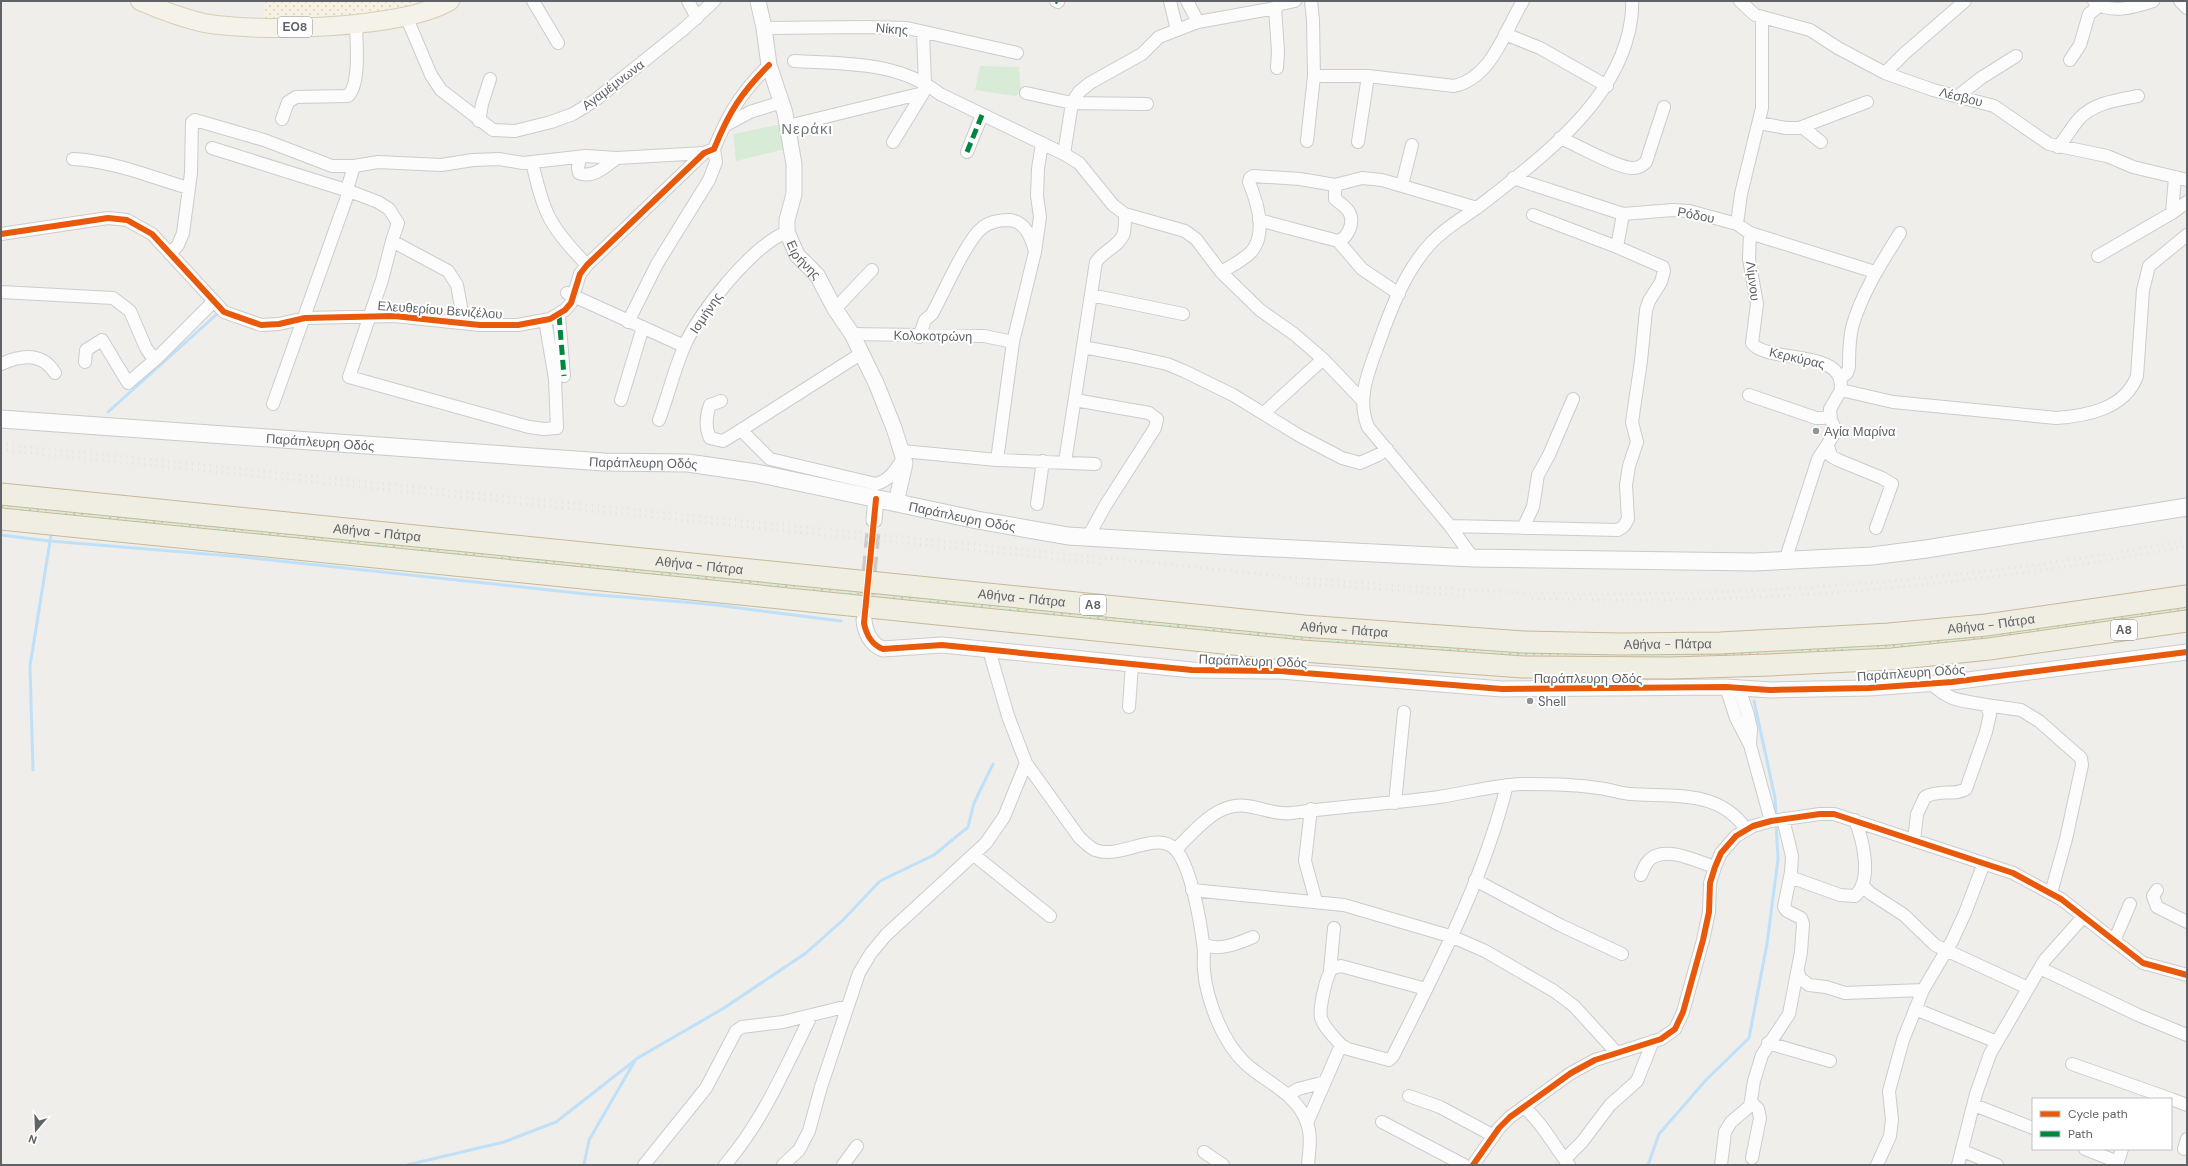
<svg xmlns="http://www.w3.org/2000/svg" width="2188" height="1166" font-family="'DM Sans',sans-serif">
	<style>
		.grass { fill: url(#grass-dots) }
		.sand { fill: url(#sand-dots) }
		.park { fill: #d8ebd6 }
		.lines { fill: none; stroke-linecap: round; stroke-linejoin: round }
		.stream { stroke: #bfe0f9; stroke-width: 3 }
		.tertiary-tunnel { stroke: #cbcbca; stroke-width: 15; stroke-dasharray: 15 8; stroke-linecap: butt }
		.minor-casing { stroke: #cbcccc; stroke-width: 14 }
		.tertiary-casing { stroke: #cbcccc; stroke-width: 17 }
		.secondary-casing { stroke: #cacacb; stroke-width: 19 }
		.primary-casing { stroke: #d7ceb8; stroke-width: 20 }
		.motorway-casing { stroke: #c8b996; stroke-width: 23 }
		.minor { stroke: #fdfcfc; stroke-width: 12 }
		.tertiary { stroke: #fdfcfc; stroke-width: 15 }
		.secondary { stroke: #fdfcfc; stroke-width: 17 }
		.primary { stroke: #f4f2e9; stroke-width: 18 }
		.motorway { stroke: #f0ede3; stroke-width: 21 }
		.rail { stroke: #e4e4e4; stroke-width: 3; stroke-dasharray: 1 5; stroke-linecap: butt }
		.quiet { stroke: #00873e; stroke-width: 5; stroke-dasharray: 10 5; stroke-linecap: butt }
		.cycleway-casing { stroke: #fff; stroke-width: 8 }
		.cycleway { stroke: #e8590c; stroke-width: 6 }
		.poi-dot { fill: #919496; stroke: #fff; stroke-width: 1.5 }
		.labels { text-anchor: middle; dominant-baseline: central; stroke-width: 4; stroke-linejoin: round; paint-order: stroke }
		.shield { fill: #fff; stroke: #8f9295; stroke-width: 1 }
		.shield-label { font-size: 12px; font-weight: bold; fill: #5f6368 }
		.street-label { font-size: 13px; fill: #5f6368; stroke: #fff }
		.poi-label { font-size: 13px; fill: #5f6368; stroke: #fff; text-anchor: start }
		.quarter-label { font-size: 15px; letter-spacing: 1px; fill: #70757a; stroke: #fff }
	</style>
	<defs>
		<pattern id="grass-dots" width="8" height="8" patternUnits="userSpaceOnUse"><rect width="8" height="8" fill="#d8ebd6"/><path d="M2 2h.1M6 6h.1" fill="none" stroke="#b2c2b1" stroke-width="1.8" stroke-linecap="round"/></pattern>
		<pattern id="sand-dots" width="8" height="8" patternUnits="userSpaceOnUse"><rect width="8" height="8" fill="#f6f1e1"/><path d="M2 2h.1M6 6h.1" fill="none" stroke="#d5d1c4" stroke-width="1.8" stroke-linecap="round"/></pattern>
	</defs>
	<rect width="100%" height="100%" fill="#efeeea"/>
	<!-- grass -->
	<path class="grass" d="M1,503L1352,640L1523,652L2187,605V611L1987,639L1890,649L1671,658L1524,657L1278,638L1,509Z"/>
	<!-- sand -->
	<path class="sand" d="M264,1H421L414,5L378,13L263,24Z"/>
	<!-- park -->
	<path class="park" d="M980,66L1019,67L1021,92L1015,96L975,90Z
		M782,124L785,149L736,161L733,134Z"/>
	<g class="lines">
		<!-- stream -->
		<path class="stream" d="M108,412L216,315
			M1,535L50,541L243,557L586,594L708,604L841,621
			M1754,701L1775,798L1776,817
			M33,770L30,666L51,535
			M407,1165L504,1142L556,1122L634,1061
			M584,1165L589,1140L636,1059L724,1008L806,953L843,920L880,881L934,855L968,827L974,803L993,764
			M1648,1165L1659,1134L1706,1080L1749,1038L1767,944L1778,859L1776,823"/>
		<!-- tertiary-tunnel -->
		<path class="tertiary-tunnel" d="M865,617L874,520"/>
		<!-- minor casing -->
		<g class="minor-casing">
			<path id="minor" d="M533,1L558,43
				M688,1L697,18
				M1056,1L1058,2
				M1170,1L1177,30
				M1187,1L1198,22
				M1740,1L1755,15L1810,30L1838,48L1885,73L1933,90L1994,106L2049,144L2107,156L2133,167L2187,180
				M2094,1C2109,15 2135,7 2153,1
				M2180,1L2187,8
				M406,16L431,75L441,90L493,130L515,131L551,122L573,114L594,101L685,28L714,1
				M764,28L866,27L907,28L1017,53
				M1505,34L1540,48L1607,86
				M2070,60L2080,45L2089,14L2099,6
				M794,61C845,64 898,61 940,94L1064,154L1079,163L1113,205L1125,214L1185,231L1196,239L1221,272L1260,310L1294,334L1323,359L1362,400
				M1277,68L1278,51L1275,8L1281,4L1295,1
				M1885,73L1905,53L1965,1
				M1314,76H1368L1454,86C1492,78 1505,30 1523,1
				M1026,93L1072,103L1147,104
				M1958,96L1981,78L2016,56
				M282,119L288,102L296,97L348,96C361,83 356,41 356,24
				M479,121L482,104L490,79
				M1759,123L1786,128H1799L1867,102
				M724,126L750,112L782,102
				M788,126L923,93
				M1802,127L1821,142
				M1560,138C1578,145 1616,168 1633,168C1638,168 1643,165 1646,162L1664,107
				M1307,141L1314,76L1313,20L1311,1
				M893,142L923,93L925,83L923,33
				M1358,142L1368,76
				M2058,147C2066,138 2071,128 2079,119C2093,103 2117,100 2138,96
				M212,148L349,191L378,202L389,209L398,223L392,241L448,271L457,285L464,323
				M967,152L982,115
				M1064,154L1072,103L1079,92L1090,83L1142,54L1159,37L1198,22L1275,8
				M580,157L578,168L579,173C593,179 606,166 617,158
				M73,159C113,161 151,177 188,188
				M532,162C544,214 549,226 587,265
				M1513,178L1623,214L1673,210L1689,211L1737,224L1750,233L1875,272
				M1335,185V199C1340,203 1347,208 1349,212C1355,222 1348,238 1338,241
				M1402,185L1412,145
				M2172,213L2175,177
				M1259,220L1338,241L1362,269L1399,294
				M1737,224L1741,194L1762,108V18
				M1750,233L1749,259L1757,304L1752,343C1763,360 1824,353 1837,373C1841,378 1841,384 1841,390
				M1,234L108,218L127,220L152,234L224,312L261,325L279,324L305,318L394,316L480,325H518L550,319L565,310L571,303L580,274L587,265L704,153L714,149C729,112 741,93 769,65
				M392,241L382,280L349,377L529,427L544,429L557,428L555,379L545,320
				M1617,247L1623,214
				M170,254L178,245L183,233L191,173L192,122L195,120L264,140L332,166H354L378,162L441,165L473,160L499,159L523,163L586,156L617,158L704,153
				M2098,256L2172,213L2187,202
				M1221,272C1231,266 1244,260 1252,251C1267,232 1257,202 1249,182L1250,178L1253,176L1300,179L1335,185L1362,178L1382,180L1477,208
				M1,292L113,298L130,311L146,348L150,354L157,358
				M567,293L684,346
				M1091,295L1183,314
				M835,309L872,270
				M559,315L564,376
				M628,322L657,264L709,180L716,162L714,149
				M852,334L984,336L1013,342
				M919,337L925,320L932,314C944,293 966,240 983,227C990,222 1000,220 1009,220C1025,221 1031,237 1035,251
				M1083,347L1131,356L1167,364L1184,371L1233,395L1300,436L1342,458L1360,463L1378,455L1387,449
				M85,362L86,350L102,340L128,383L157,358L214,301
				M1,364C21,355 42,352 55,373
				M1840,378L1847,373L1849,367C1849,354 1849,337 1853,324C1863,291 1882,262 1900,233
				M1841,390L1893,402L2056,418C2086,416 2125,409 2137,376L2143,290L2149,266L2187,235
				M1749,395L1816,418H1823L1830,416
				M621,400L643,327
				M1075,400L1149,413L1157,419L1155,428L1105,506L1088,537
				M721,401L710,405C706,415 705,428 710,438L723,441L741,430L770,459L876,484C890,480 896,470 903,458
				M273,404L349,191L348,186L354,166
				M1264,413L1323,359
				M659,420C668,396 674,370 684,347C698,313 753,245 787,232
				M741,430L862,353
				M1828,446L1831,456L1838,460L1882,478L1892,484L1876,528
				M902,451L997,460L1095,464
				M997,460L1013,342L1035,252L1040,217L1037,196L1038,169L1042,143
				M1065,462L1096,262C1103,251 1120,246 1124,233C1125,227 1125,220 1125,214
				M1037,504L1043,461
				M1450,526L1618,530L1624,526L1628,519L1626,485L1629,466L1637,442L1632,422L1641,361L1646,310L1649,301L1661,282L1664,271L1663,267L1617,247L1533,215
				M1523,528L1533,507L1538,475L1549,455L1573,399
				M1473,558L1450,526L1368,427C1357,400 1367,375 1377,348C1390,311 1405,270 1432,242C1446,227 1463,218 1478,207C1537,161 1612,107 1629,31C1631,21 1633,11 1632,1
				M1785,561L1818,459L1836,431L1831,420L1830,409L1841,390
				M989,650L1008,716L1026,763L1079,837C1084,842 1089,847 1095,850C1121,860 1157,829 1176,850C1191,867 1200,920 1203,943C1205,952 1203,961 1204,970C1205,986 1211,1005 1217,1020C1224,1036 1232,1051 1245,1063C1266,1083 1297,1093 1307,1123C1312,1136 1309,1152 1308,1165
				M1726,687L1736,718L1750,745
				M1739,688L1748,715L1751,728L1750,745L1771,821
				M1986,705L2021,710L2039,721L2081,758L2082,765L2066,839L2051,893
				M1129,707L1132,664
				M1395,803L1404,712
				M1311,809L1305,861L1316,901
				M1914,841L1917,814L1925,797C1940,789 1955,796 1966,789L1986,732L1990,714L1986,705C1961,700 1950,702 1931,683
				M1176,849C1191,835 1209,812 1230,807C1251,801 1271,816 1292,813C1341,806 1390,804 1439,797C1467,793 1494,785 1522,784C1547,784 1574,784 1598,788C1609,789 1619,793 1630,794C1672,797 1718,789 1746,829
				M974,855L1050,916
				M1641,875C1644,868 1646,861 1653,857C1670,847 1698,862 1715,867
				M1790,877L1840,895L1855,896C1873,880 1863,840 1855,820
				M1475,880L1560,925L1622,954
				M1862,885L1870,893L1904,915L1935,945L2028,988
				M1192,890L1344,905L1453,937L1485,951L1554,991L1574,1006L1616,1052
				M2157,890L2153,896L2157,907L2187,922
				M2115,939L2130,904
				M1204,944C1218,952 1239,943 1253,937
				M2040,968L2138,1015L2187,1035
				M1330,971L1334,928
				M1798,972L1800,978L1809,985L1826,987L1845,993L1923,990
				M1915,1009L1997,1042
				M1768,1043L1830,1061
				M1341,1045C1335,1038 1324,1028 1321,1018C1319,1009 1326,974 1333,968L1341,966L1426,989
				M2072,1064L2171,1099
				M1288,1095L1298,1089L1325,1082
				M1409,1096L1440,1107L1494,1136
				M2171,1099L2187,1105
				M1751,1102L1758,1109L1760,1118L1752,1158
				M1974,1105L2033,1128
				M1524,1107C1544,1125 1553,1145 1569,1165
				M1382,1122L1464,1165
				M1307,1123L1341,1045L1348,1049L1389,1060L1393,1056C1437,968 1483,881 1507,785
				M2085,1149L2118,1162
				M2184,1149L2187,1139
				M1963,1151L1997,1165
				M1204,1152L1223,1165
				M1565,1159L1582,1142L1610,1105L1637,1081L1653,1041
				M644,1165L706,1088L736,1031L742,1027L783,1022L848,1006
				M725,1165C763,1121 785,1068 811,1016
				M783,1165L799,1150L809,1131L821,1087L859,973L871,953L886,935L986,843L1004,817L1026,763
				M843,1165L857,1146
				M1473,1165L1499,1128L1510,1117L1571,1073L1595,1060L1661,1039L1675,1029L1683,1012L1703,940L1709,912L1710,883L1715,867L1721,853L1736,836L1753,826L1771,821L1820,814H1834L2013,873L2061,899L2143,963L2187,975
				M1721,1165L1725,1132L1731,1122L1750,1106L1754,1081L1762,1055L1789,1014L1801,952L1803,924L1801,918L1787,911L1784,907L1791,872L1792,856L1783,819
				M1877,1165L1890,1136L1892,1120L1889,1091L1903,1040L1923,990L1952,941L1965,913L1984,863
				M1958,1165L1976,1094L1990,1054L2044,961L2083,917
				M2117,1165L2122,1149"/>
		</g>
		<!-- tertiary casing -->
		<g class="tertiary-casing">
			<g id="tertiary">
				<path id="s1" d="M758,1L764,28L769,65L785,113L794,164V194L787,220V232L797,255L817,275L835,309L852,334L876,383L894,428L905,463L896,503"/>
				<path d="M874,520L876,499"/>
				<path d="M864,620C865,632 871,645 883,649L942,645L1192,670L1280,671L1502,689L1726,687L1770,690L1869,688L1952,682L2187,652"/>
			</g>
		</g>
		<!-- secondary casing -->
		<g class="secondary-casing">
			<g id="secondary">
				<path id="s2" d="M1,419L604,462L688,463L756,473L977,520L1068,536L1235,546L1473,558L1754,562L1872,556L1926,549L2187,507"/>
			</g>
		</g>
		<!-- primary casing -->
		<g class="primary-casing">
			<path id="primary" d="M140,1C161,10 182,18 204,23C259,33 402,29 450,1"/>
		</g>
		<!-- motorway casing -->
		<g class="motorway-casing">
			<g id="motorway">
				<path id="s3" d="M1,494L1304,626L1523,642L1621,644L1720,643L1889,634L1986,625L2187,596"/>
				<path d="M1,519L1302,651L1523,667L1671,668L1770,665L1892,659L1989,649L2187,621"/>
			</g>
		</g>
		<!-- minor -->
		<use href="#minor" class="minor"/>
		<!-- tertiary -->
		<use href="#tertiary" class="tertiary"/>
		<!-- secondary -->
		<use href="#secondary" class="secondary"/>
		<!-- primary -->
		<use href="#primary" class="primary"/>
		<!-- motorway -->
		<use href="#motorway" class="motorway"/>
		<!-- rail -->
		<path class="rail" d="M1,444L1301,578C1393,585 1485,593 1578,594C1783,595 1986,578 2187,540
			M1,450L1105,564
			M1296,583L1468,596
			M1532,598C1751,606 1971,587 2187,546"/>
		<!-- quiet -->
		<path class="quiet" d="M1056,1L1058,2
			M967,152L982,115
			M559,315L564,376"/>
		<!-- cycleway casing -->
		<g class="cycleway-casing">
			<path id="cycleway" d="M1,234L108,218L127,220L152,234L224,312L261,325L279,324L305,318L394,316L480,325H518L550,319L565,310L571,303L580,274L587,265L704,153L714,149C729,112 741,93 769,65
				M876,499L864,623C866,634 872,645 883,649L942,645L1192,670L1280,671L1502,689L1726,687L1770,690L1869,688L1952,682L2187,652
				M1473,1165L1499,1128L1510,1117L1571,1073L1595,1060L1661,1039L1675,1029L1683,1012L1703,940L1709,912L1710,883L1715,867L1721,853L1736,836L1753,826L1771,821L1820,814H1834L2013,873L2061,899L2143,963L2187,975"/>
		</g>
		<!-- cycleway -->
		<use href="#cycleway" class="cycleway"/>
	</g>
	<!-- markers -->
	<g class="poi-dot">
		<circle cx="1816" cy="431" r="4"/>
		<circle cx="1530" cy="701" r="4"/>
	</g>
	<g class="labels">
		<!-- shield labels -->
		<g class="shield">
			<rect x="278" y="17" width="34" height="20" rx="3"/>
			<rect x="1080" y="595" width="26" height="20" rx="3"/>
			<rect x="2111" y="620" width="26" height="20" rx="3"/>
		</g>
		<g class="shield-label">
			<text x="295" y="27">ΕΟ8</text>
			<text x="1093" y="605">Α8</text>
			<text x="2124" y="630">Α8</text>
		</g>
		<!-- street labels -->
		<g class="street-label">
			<text transform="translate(892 29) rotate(5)">Νίκης</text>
			<text transform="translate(613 85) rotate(-37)">Αγαμέμνωνα</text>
			<text transform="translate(1961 97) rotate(14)">Λέσβου</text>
			<text transform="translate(1696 215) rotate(11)">Ρόδου</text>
			<text stroke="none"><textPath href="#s1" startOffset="269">Ειρήνης</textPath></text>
			<text transform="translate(1753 281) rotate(83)">Λίμνου</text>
			<text transform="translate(440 310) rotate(4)">Ελευθερίου Βενιζέλου</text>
			<text transform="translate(706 313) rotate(-56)">Ισμήνης</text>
			<text transform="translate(933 336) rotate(1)">Κολοκοτρώνη</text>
			<text transform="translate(1797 358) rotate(13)">Κερκύρας</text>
			<text stroke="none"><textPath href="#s2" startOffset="320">Παράπλευρη Οδός</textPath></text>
			<text stroke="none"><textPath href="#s2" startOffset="644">Παράπλευρη Οδός</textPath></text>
			<text stroke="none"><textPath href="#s2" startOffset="968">Παράπλευρη Οδός</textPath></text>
			<text stroke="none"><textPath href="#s3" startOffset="378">Αθήνα - Πάτρα</textPath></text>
			<text stroke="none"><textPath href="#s3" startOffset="702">Αθήνα - Πάτρα</textPath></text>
			<text stroke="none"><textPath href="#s3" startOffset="1026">Αθήνα - Πάτρα</textPath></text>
			<text stroke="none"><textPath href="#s3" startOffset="1998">Αθήνα - Πάτρα</textPath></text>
			<text stroke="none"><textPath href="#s3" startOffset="1350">Αθήνα - Πάτρα</textPath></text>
			<text stroke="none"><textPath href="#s3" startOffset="1674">Αθήνα - Πάτρα</textPath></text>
			<text transform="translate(1253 661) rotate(2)">Παράπλευρη Οδός</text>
			<text transform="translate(1911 673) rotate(-4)">Παράπλευρη Οδός</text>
			<text x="1588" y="678">Παράπλευρη Οδός</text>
		</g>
		<!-- poi labels -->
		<g class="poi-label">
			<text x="1824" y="431">Αγία Μαρίνα</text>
			<text x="1538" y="701">Shell</text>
		</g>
		<!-- quarter labels -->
		<g class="quarter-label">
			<text x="807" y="129">Νεράκι</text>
		</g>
	</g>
	<!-- border -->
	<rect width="2188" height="1166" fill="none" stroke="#5f6368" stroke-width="4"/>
	<!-- legend -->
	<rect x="2032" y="1098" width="140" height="52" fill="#ffffff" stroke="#bfc1c3"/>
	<rect x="2040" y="1111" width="20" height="6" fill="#e8590c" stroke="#bfc1c3"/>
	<text x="2068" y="1118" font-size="12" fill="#5f6368">Cycle path</text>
	<rect x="2040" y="1131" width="20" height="6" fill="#00873e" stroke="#bfc1c3"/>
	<text x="2068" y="1138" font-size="12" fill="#5f6368">Path</text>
	<!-- north arrow -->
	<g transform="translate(36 1130) rotate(199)" stroke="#ffffff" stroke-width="3" paint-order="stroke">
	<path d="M0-3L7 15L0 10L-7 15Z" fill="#5f6368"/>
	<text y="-6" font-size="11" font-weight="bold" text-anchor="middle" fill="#5f6368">N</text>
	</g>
</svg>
